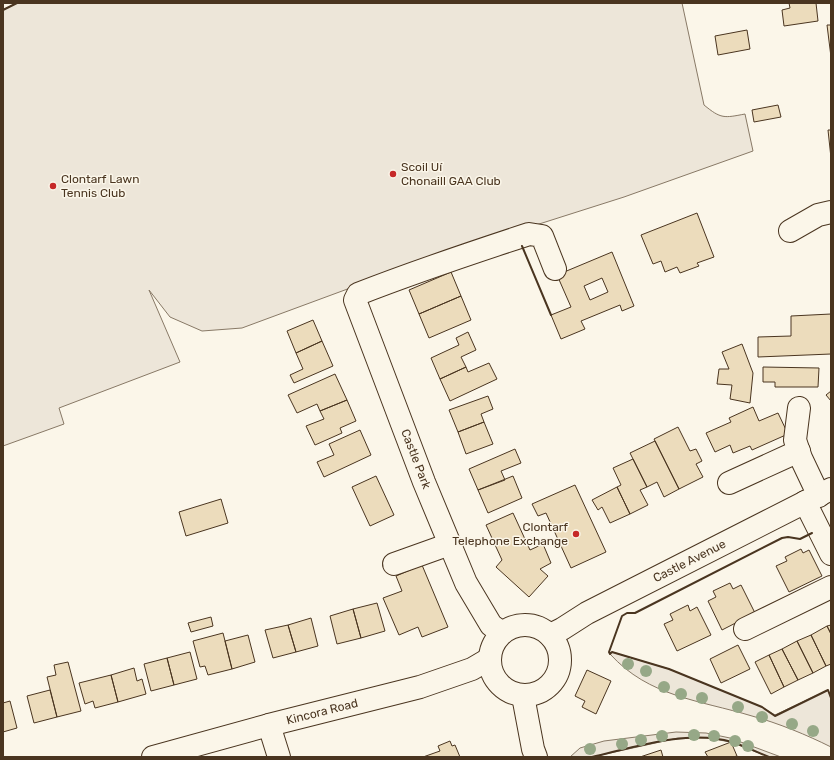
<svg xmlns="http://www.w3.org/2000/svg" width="834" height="760" font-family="Rubik,sans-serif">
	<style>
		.green { fill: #ede6d9; stroke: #887966 }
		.building { fill: #ecdcbc; stroke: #4a3520; fill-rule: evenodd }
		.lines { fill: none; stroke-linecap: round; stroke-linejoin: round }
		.minor-casing { stroke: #4a3520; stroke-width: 24 }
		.minor { stroke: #fbf6e9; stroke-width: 22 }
		.wall { stroke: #4a3520; stroke-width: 2 }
		.tree { fill: #96a887 }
		.poi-dot { fill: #c62828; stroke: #fbf6e9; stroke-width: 1.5 }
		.labels { text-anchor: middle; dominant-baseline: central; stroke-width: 3; stroke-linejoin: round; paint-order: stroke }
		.poi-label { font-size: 12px; fill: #4a3520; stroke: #fbf6e9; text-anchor: start }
		.street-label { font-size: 12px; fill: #4a3520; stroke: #fbf6e9 }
	</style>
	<rect width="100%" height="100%" fill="#fbf6e9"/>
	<!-- green -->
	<path class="green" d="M17,3H682L704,105C721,119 724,118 745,114L753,151L624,197L426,260L242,328L202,331L170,317L149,290L180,362L59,408L64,424L3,446V10Z
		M612,652L669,669L762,707L775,715L828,690L831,698V747C807,735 778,723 752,716C699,700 649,697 610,654Z
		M676,732L706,733L730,738L781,757H769L731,742L707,738H678L592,757H570L580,748L604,741Z"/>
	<!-- building -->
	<path class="building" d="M789,3H816L818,21L784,26L782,10L790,8Z
		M827,25H831V57Z
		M747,30L750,49L718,55L715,36Z
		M778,105L781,117L754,122L752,110Z
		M828,130H831V158Z
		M697,213L714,257L697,263L699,266L680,273L677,267L665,272L661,261L653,264L641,235Z
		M612,252L634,306L622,311L620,305L581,321L585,329L561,339L551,315L571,307L557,275ZM602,278L608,292L590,300L584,286Z
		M451,272L461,296L419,314L409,290Z
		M461,296L471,320L429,338L419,314Z
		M831,314V354L758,357V337L791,336V316Z
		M313,320L322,341L296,353L287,331Z
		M468,332L476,350L461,357L466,367L440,379L431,358L459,345L456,338Z
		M322,341L333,366L294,383L290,375L303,369L296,353Z
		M742,344L753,373L750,403L730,399L732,385L717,384L719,369H729L722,352Z
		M489,363L497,379L450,401L440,379L466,367L468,372Z
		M763,367L819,368L818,387H775V382H763Z
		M335,374L347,400L320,411L317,404L297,413L288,395Z
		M831,391V401L826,395Z
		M488,396L493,409L481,414L484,422L458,432L449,410Z
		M347,400L356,421L340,428L342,433L315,445L306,426L324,419L320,411Z
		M753,407L759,421L778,413L788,434L752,450L750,446L733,453L730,445L715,452L706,433L731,422L729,418Z
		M484,422L493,444L466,454L458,432Z
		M678,427L690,451L696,449L702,461L696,464L703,477L679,489L654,439Z
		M360,430L371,455L324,477L317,462L334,455L329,444Z
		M655,441L679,489L664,497L657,482L647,487L630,453Z
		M515,449L521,463L501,471L505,480L478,490L469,469Z
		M633,459L647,487L640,490L648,505L630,514L617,487L621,485L613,468Z
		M376,476L394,515L370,526L352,487Z
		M513,476L522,498L488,513L478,490Z
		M575,485L606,552L571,568L546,513L538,516L532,504Z
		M617,487L630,514L610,523L602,507L598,510L592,500Z
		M221,499L228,523L186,536L179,512Z
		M513,513L530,550L543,544L551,563L540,569L548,576L529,597L496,567L502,560L486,525Z
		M801,549L803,553L809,550L822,576L789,592L776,566L787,561L785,557Z
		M422,565L448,627L422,637L418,627L399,635L383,598L402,591L396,576Z
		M730,583L733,589L741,585L755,613L722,630L708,601L716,597L713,591Z
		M377,603L385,631L361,638L353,609Z
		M688,605L690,611L697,607L711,635L677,651L664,624L673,620L670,614Z
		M353,609L361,638L337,644L330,616Z
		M211,617L213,626L191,632L188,623Z
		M311,618L318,646L296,652L288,625Z
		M288,625L296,652L273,658L265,630Z
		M831,625V634L827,626Z
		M827,626L831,634V664L826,666L811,635Z
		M223,633L232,669L208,675L205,666L200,667L193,641Z
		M248,635L255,662L232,669L225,641Z
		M811,635L826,666L813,673L797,641Z
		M797,641L813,673L798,680L782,649Z
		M738,645L750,669L721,683L710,659Z
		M782,649L798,680L784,687L769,655Z
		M190,652L197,679L174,685L167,658Z
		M769,655L784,687L771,694L755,662Z
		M167,658L174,685L151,691L144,664Z
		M68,662L81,711L57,717L47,677L56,675L54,665Z
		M134,668L137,681L142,679L146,694L118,702L111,675Z
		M587,670L611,681L596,714L582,707L585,701L575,696Z
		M111,675L118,702L95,708L93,701L85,704L79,683Z
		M50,690L57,717L34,723L27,696Z
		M10,701L17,728L3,732V703Z
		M450,741L452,746L455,745L460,757H423L440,751L438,746Z
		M731,742L737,756L733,757H708L705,752Z
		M661,750L663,757H640Z"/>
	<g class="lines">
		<!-- minor casing -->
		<g class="minor-casing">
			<g id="minor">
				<path d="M790,231L818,215L831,212"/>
				<path d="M799,408L795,440L801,458L819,496"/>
				<path d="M729,483L799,451"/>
				<path d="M805,502L831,554"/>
				<path d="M394,564L450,544"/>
				<circle cx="525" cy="660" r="35"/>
				<path d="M745,629L831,587"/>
				<path d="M502,633L491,625L466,583L424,482L355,300L358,294C414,272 471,253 529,234L542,236L555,269"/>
				<path id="s1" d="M550,635L562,629L587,613L831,489"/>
				<path d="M523,696L533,749L536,757"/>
				<path d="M269,725L279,757"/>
				<path id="s2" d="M153,757L269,725L420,687L472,669L489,659"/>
			</g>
		</g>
		<!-- minor -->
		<use href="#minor" class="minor"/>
		<!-- wall -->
		<path class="wall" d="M3,10L17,3
			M522,246L551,315
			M812,533L800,539L788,537L782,538L635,613H627L622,616L609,652L610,654L612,652L669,669L762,707L775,716L828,690L831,698
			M592,757C635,747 688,729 732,742C744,746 757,752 769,757"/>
	</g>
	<!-- trees -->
	<g class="tree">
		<circle cx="628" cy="664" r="6"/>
		<circle cx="646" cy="671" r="6"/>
		<circle cx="664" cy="687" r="6"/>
		<circle cx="681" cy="694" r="6"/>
		<circle cx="702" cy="698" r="6"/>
		<circle cx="738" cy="707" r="6"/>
		<circle cx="762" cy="717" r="6"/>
		<circle cx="792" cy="724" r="6"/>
		<circle cx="813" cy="731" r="6"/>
		<circle cx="694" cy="735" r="6"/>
		<circle cx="662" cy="736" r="6"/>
		<circle cx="714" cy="736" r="6"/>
		<circle cx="641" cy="740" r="6"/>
		<circle cx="735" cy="741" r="6"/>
		<circle cx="622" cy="744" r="6"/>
		<circle cx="748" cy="746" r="6"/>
		<circle cx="590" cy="749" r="6"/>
	</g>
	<!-- markers -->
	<g class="poi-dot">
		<circle cx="393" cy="174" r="4"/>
		<circle cx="53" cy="186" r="4"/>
		<circle cx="576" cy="534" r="4"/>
	</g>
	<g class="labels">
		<!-- poi labels -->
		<g class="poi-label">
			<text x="401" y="167">Scoil Uí<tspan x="401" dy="14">Chonaill GAA Club</tspan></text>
			<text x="61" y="179">Clontarf Lawn<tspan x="61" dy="14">Tennis Club</tspan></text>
			<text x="568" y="527" text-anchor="end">Clontarf<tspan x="568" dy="14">Telephone Exchange</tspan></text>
		</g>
		<!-- street labels -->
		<g class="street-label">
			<text transform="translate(416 459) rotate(69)">Castle Park</text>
			<text stroke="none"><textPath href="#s1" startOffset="158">Castle Avenue</textPath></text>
			<text stroke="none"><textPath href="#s2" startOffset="175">Kincora Road</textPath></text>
		</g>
	</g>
	<!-- border -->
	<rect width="834" height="760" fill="none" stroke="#4a3520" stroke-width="8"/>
</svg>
